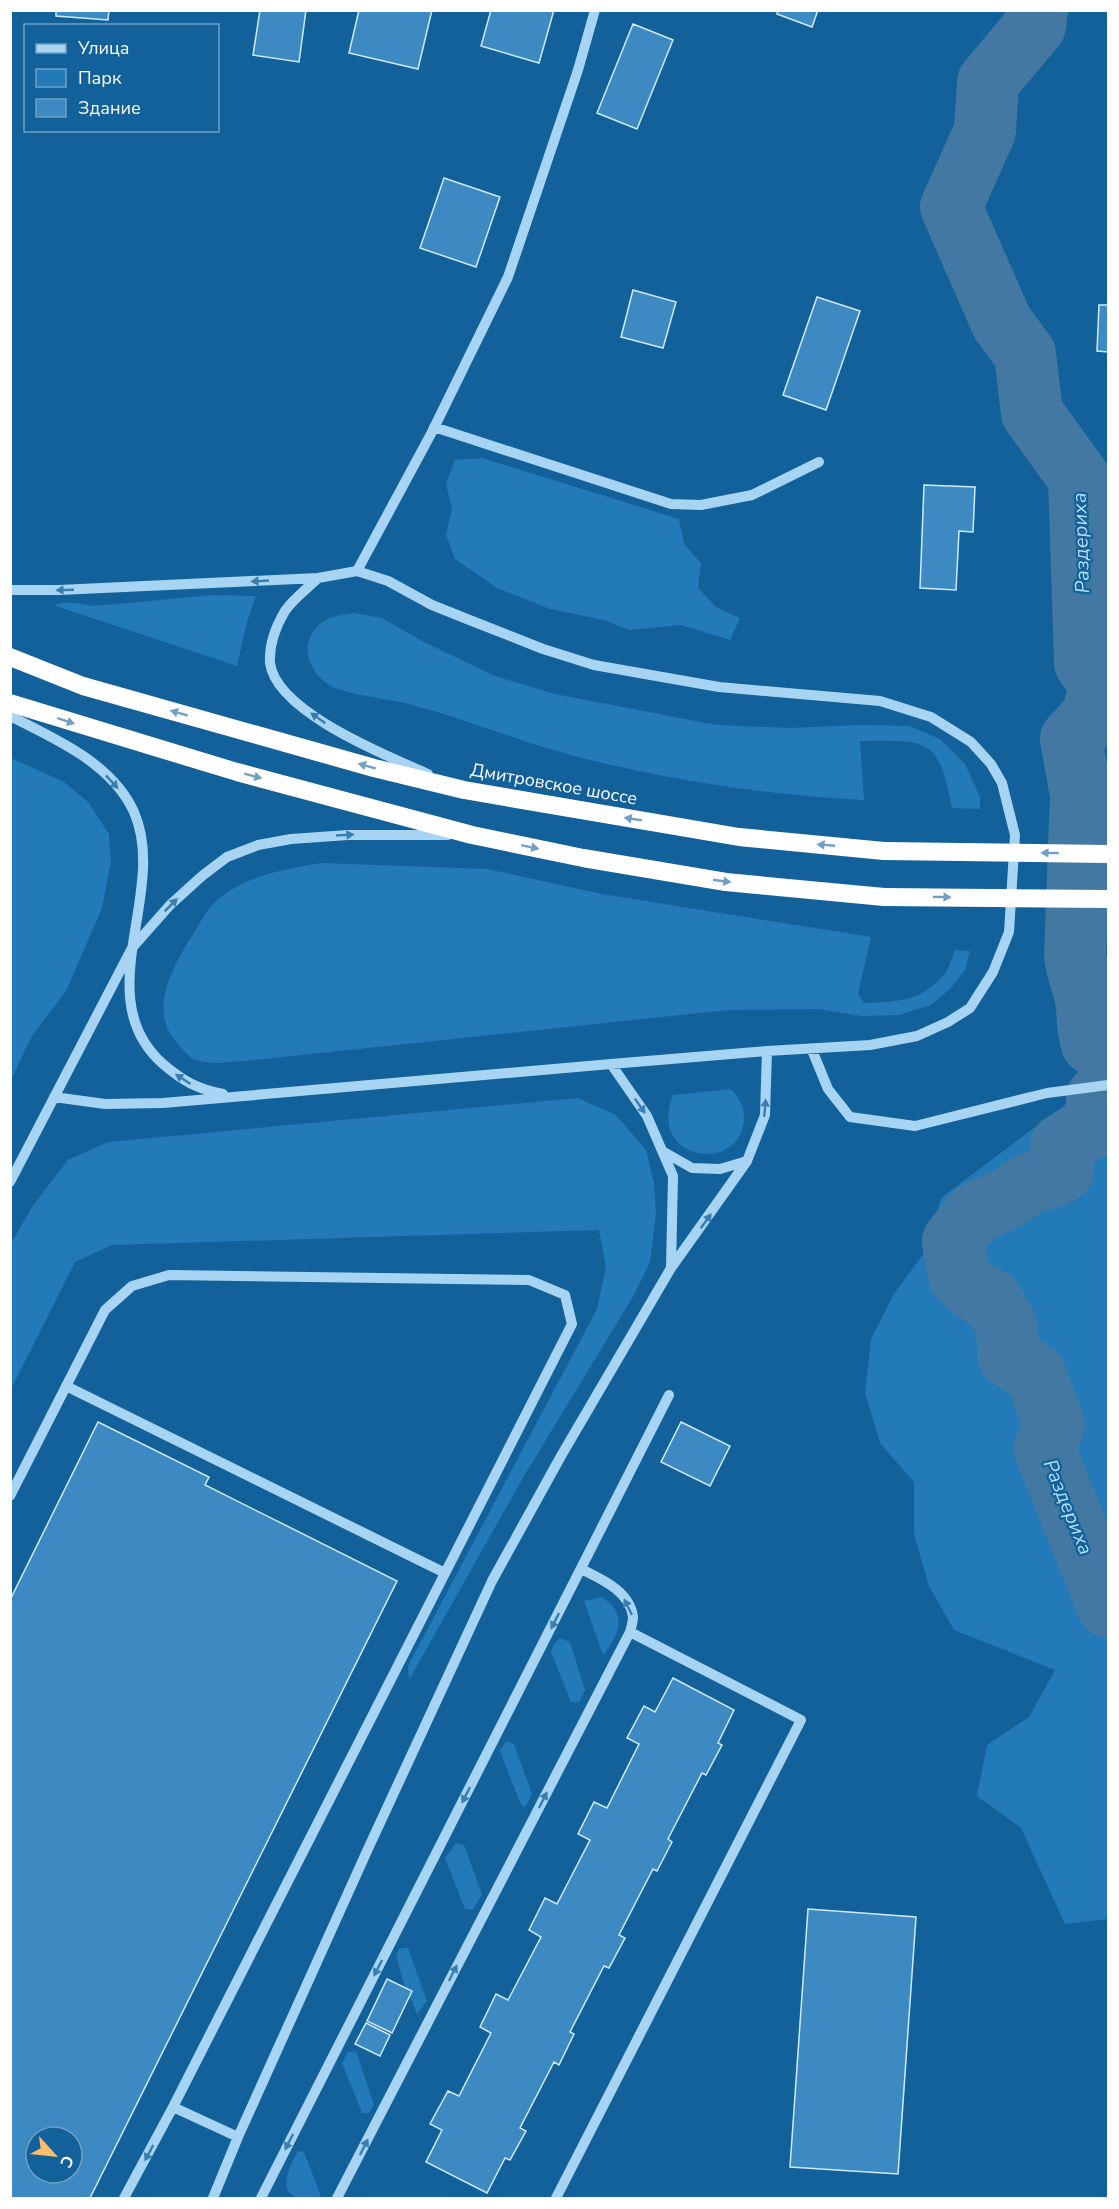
<svg xmlns="http://www.w3.org/2000/svg" width="1119" height="2209" font-family="'Nunito Sans',sans-serif">
	<style>
		.green { fill: #227ab8 }
		.lines { fill: none; stroke-linecap: round; stroke-linejoin: round }
		.stream { stroke: #99d1f6; stroke-width: 10 }
		.river { stroke: #4278a1; stroke-width: 62 }
		.building { fill: #3c8ac1; stroke: #cfeafd; stroke-width: 1.5; fill-rule: evenodd }
		.minor { stroke: #a7d4f3; stroke-width: 10 }
		.highway { stroke: #fff; stroke-width: 18 }
		.highway-bridge { stroke: #fff; stroke-width: 18 }
		.oneway { fill: #387eb0 }
		.oneway2 { fill: #71a0c2 }
		.labels { text-anchor: middle; dominant-baseline: central; stroke-width: 4.5; stroke-linejoin: round; paint-order: stroke }
		.street-label { font-size: 18px; fill: #fff; stroke: #13619a }
		.water-label { font-size: 20px; font-style: italic; fill: #b4ddfa; stroke: #13619a }
	</style>
	<rect width="100%" height="100%" fill="#13619a"/>
	<!-- green -->
	<path class="green" d="M482,458L679,519L684,544L701,563L698,588L716,607L740,618L730,640L681,625L629,630L604,620L550,609L497,588L455,559L446,535L452,509L446,484L455,460Z
		M214,595L256,596L247,622L237,666L53,605L70,602L94,606Z
		M353,613L382,618L422,641L495,676L555,694L716,725L790,728L860,725L909,726L940,739L965,764L980,797V809L952,808C938,737 929,740 860,741L864,800C768,795 680,782 586,759C526,744 469,720 409,704C390,699 343,694 329,685C308,671 298,643 320,624C330,616 340,615 353,613Z
		M11,758L64,782L88,802L109,834L111,861L102,908L66,991L32,1036L11,1080Z
		M321,863L487,869L602,894L871,937L858,994L864,1003C895,1002 920,1002 943,976C948,970 952,959 955,950L970,951L965,970L950,989L931,1005L899,1015L861,1016L819,1009L728,1010L244,1061C228,1062 205,1066 190,1057C186,1054 181,1047 178,1044C147,1012 173,966 192,936C199,925 206,910 215,902C243,876 285,869 321,863Z
		M730,1089C739,1097 744,1106 744,1118C743,1174 646,1163 673,1095Z
		M578,1098L616,1115L646,1150L654,1183L656,1214L650,1262L634,1295L524,1476L409,1680L408,1666L597,1309L606,1267L599,1230L112,1245L75,1262L11,1389V1243L34,1204L68,1160L108,1142Z
		M1066,1104L1108,1106V1919L1065,1924L1021,1828L977,1796L987,1745L1029,1717L1055,1670L954,1630L929,1586L914,1534V1482L880,1443L865,1393L871,1339L894,1294L927,1249L941,1198Z
		M601,1597C628,1613 620,1634 603,1655L584,1601Z
		M560,1638L570,1642L585,1690L579,1702H571L551,1652L554,1644Z
		M506,1741L514,1744L532,1794L525,1807L521,1805L500,1751Z
		M456,1843L464,1845L482,1894L473,1910L465,1909L445,1858Z
		M403,1948H408L427,2001L417,2014L410,1997L412,1991L405,1988L396,1955L399,1949Z
		M356,2051L374,2105L369,2113H362L342,2063L348,2052Z
		M298,2151L304,2152L321,2196L320,2198C314,2199 305,2200 299,2198C275,2191 291,2164 298,2151Z"/>
	<g class="lines">
		<!-- stream -->
		<path class="stream" d="M1092,1044L1108,1043"/>
		<!-- river -->
		<path class="river" d="M1037,10L1035,26L988,82L985,131L951,207L1002,323L1025,354L1032,413L1079,478L1085,663L1101,686L1092,716L1071,739L1081,795L1075,956C1077,972 1083,985 1086,1000C1089,1016 1086,1026 1092,1044
			M1097,1097L1096,1125L1061,1145L1063,1171L1055,1176L1028,1184L1008,1198L975,1213L953,1241L959,1276L973,1290L992,1300L1006,1324L1009,1357L1036,1375L1054,1425L1044,1448L1108,1607"/>
	</g>
	<!-- building -->
	<path class="building" d="M56,10H109L108,20L56,16Z
		M260,10H306L299,62L253,55Z
		M359,10H432L418,69L349,53Z
		M491,10H554L539,63L481,46Z
		M778,10H818L812,27L777,14Z
		M633,24L673,40L637,129L597,113Z
		M444,178L500,197L476,267L420,248Z
		M633,290L676,302L663,348L621,337Z
		M817,297L860,311L826,410L783,395Z
		M1099,305H1108V352L1097,351Z
		M924,485L975,487L973,532L959,531L956,590L920,588Z
		M98,1422L209,1477L205,1485L397,1581L90,2198H10V1600ZM36,2137H72V2173H36Z
		M681,1422L730,1446L710,1486L661,1462Z
		M673,1678L734,1710L718,1743L722,1745L706,1775L702,1773L668,1839L672,1842L657,1871L653,1869L619,1935L625,1938L609,1968L604,1966L570,2032L574,2034L559,2065L554,2062L520,2128L526,2131L510,2160L505,2158L487,2193L426,2162L442,2130L430,2124L448,2091L459,2096L491,2033L480,2027L496,1994L508,2000L541,1937L529,1930L545,1898L557,1904L590,1840L578,1834L594,1802L607,1808L639,1744L627,1738L644,1706L655,1712Z
		M808,1909L916,1917L898,2174L790,2167Z
		M387,1979L412,1991L392,2033L367,2021Z
		M366,2023L390,2035L380,2056L355,2044Z"/>
	<g class="lines">
		<!-- minor -->
		<path class="minor" d="M434,427L671,504L701,505L752,495L819,462
			M357,571L432,432L508,277L578,70L595,10
			M318,578C308,588 293,599 285,611C276,626 269,645 270,663C276,712 388,756 428,774
			M10,590H59L318,578L357,571L388,581L432,605L472,621L543,649L594,665L719,687L880,701L931,717L971,742L991,764L1002,783L1015,835L1009,932L993,972L970,1008L948,1022L917,1036L870,1045L767,1051L611,1064L163,1103L105,1104L54,1097
			M10,716C55,739 112,763 134,812C169,892 87,997 163,1064C183,1081 197,1089 223,1094
			M812,1050L828,1089L850,1117L915,1126L1047,1093L1108,1085
			M611,1064L647,1116L673,1176L671,1268
			M664,1152L692,1168L720,1169L747,1161
			M10,1182L132,948L170,905L202,876L227,857L258,845L291,839L348,835H448
			M66,1386L445,1573
			M10,1496L105,1310L132,1286L169,1275L529,1280L565,1295L572,1324L173,2107L238,2137
			M124,2198L173,2107
			M213,2198L238,2137L367,1851L492,1581L561,1456L671,1268L747,1161L765,1115L767,1051
			M261,2198L669,1395
			M337,2198L630,1632C631,1628 633,1622 633,1617C630,1591 601,1579 581,1569
			M556,2198L801,1720L630,1632"/>
		<!-- highway -->
		<path class="highway" d="M10,657L83,686L374,768L464,790L739,837L884,851
			M10,703L237,772L472,835L583,858L726,882L884,897"/>
		<!-- highway-bridge -->
		<path class="highway-bridge" d="M884,851L1108,854
			M884,897L1108,899"/>
	</g>
	<!-- one-way arrows -->
	<defs><path id="oneway-solid" d="M-6-.8H1V-3.2L6.5 0L1 3.2V.8H-6Z" transform="scale(1.5)"/></defs>
	<g class="oneway">
		<use href="#oneway-solid" transform="translate(260 581) rotate(177)"/>
		<use href="#oneway-solid" transform="translate(65 590) rotate(178)"/>
		<use href="#oneway-solid" transform="translate(318 718) rotate(-145)"/>
		<use href="#oneway-solid" transform="translate(112 782) rotate(47)"/>
		<use href="#oneway-solid" transform="translate(345 835) rotate(-3)"/>
		<use href="#oneway-solid" transform="translate(171 905) rotate(-45)"/>
		<use href="#oneway-solid" transform="translate(183 1079) rotate(-147)"/>
		<use href="#oneway-solid" transform="translate(640 1106) rotate(55)"/>
		<use href="#oneway-solid" transform="translate(765 1108) rotate(-85)"/>
		<use href="#oneway-solid" transform="translate(706 1221) rotate(-54)"/>
		<use href="#oneway-solid" transform="translate(628 1607) rotate(-116)"/>
		<use href="#oneway-solid" transform="translate(555 1621) rotate(117)"/>
		<use href="#oneway-solid" transform="translate(466 1795) rotate(117)"/>
		<use href="#oneway-solid" transform="translate(543 1800) rotate(-63)"/>
		<use href="#oneway-solid" transform="translate(378 1968) rotate(117)"/>
		<use href="#oneway-solid" transform="translate(453 1973) rotate(-63)"/>
		<use href="#oneway-solid" transform="translate(289 2142) rotate(117)"/>
		<use href="#oneway-solid" transform="translate(364 2147) rotate(-63)"/>
		<use href="#oneway-solid" transform="translate(149 2153) rotate(118)"/>
	</g>
	<g class="oneway2">
		<use href="#oneway-solid" transform="translate(179 713) rotate(-164)"/>
		<use href="#oneway-solid" transform="translate(66 721) rotate(18)"/>
		<use href="#oneway-solid" transform="translate(367 766) rotate(-164)"/>
		<use href="#oneway-solid" transform="translate(253 776) rotate(15)"/>
		<use href="#oneway-solid" transform="translate(633 819) rotate(-171)"/>
		<use href="#oneway-solid" transform="translate(826 845) rotate(-175)"/>
		<use href="#oneway-solid" transform="translate(530 847) rotate(12)"/>
		<use href="#oneway-solid" transform="translate(1050 853) rotate(-179)"/>
		<use href="#oneway-solid" transform="translate(722 881) rotate(8)"/>
		<use href="#oneway-solid" transform="translate(942 897) rotate(1)"/>
	</g>
	<g class="labels">
		<!-- street labels -->
		<g class="street-label">
			<text transform="translate(554 784) rotate(10)">Дмитровское шоссе</text>
		</g>
		<!-- water labels -->
		<g class="water-label">
			<text transform="translate(1081 543) rotate(-92)">Раздериха</text>
			<text transform="translate(1068 1507) rotate(68)">Раздериха</text>
		</g>
	</g>
	<!-- border -->
	<rect width="1119" height="2209" fill="none" stroke="#ffffff" stroke-width="24"/>
	<!-- legend -->
	<rect x="24" y="24" width="195" height="108" fill="#13619a" stroke="#71a0c2" stroke-width="1.5"/>
	<rect x="36" y="44" width="30" height="9" fill="#a7d4f3" stroke="#71a0c2" stroke-width="1.5"/>
	<text x="78" y="54" font-size="18" fill="#ffffff">Улица</text>
	<rect x="36" y="69" width="30" height="18" fill="#227ab8" stroke="#71a0c2" stroke-width="1.5"/>
	<text x="78" y="84" font-size="18" fill="#ffffff">Парк</text>
	<rect x="36" y="99" width="30" height="18" fill="#3c8ac1" stroke="#71a0c2" stroke-width="1.5"/>
	<text x="78" y="114" font-size="18" fill="#ffffff">Здание</text>
	<!-- north arrow -->
	<g transform="translate(54 2155) rotate(117)"><circle r="28" fill="#13619a" stroke="#71a0c2" stroke-width="1.5"/>
	<path d="M0-4.5L10 22L0 15L-10 22Z" fill="#ffbf6a"/>
	<text y="-9" font-size="16" font-weight="bold" text-anchor="middle" fill="#ffffff">С</text>
	</g>
</svg>
